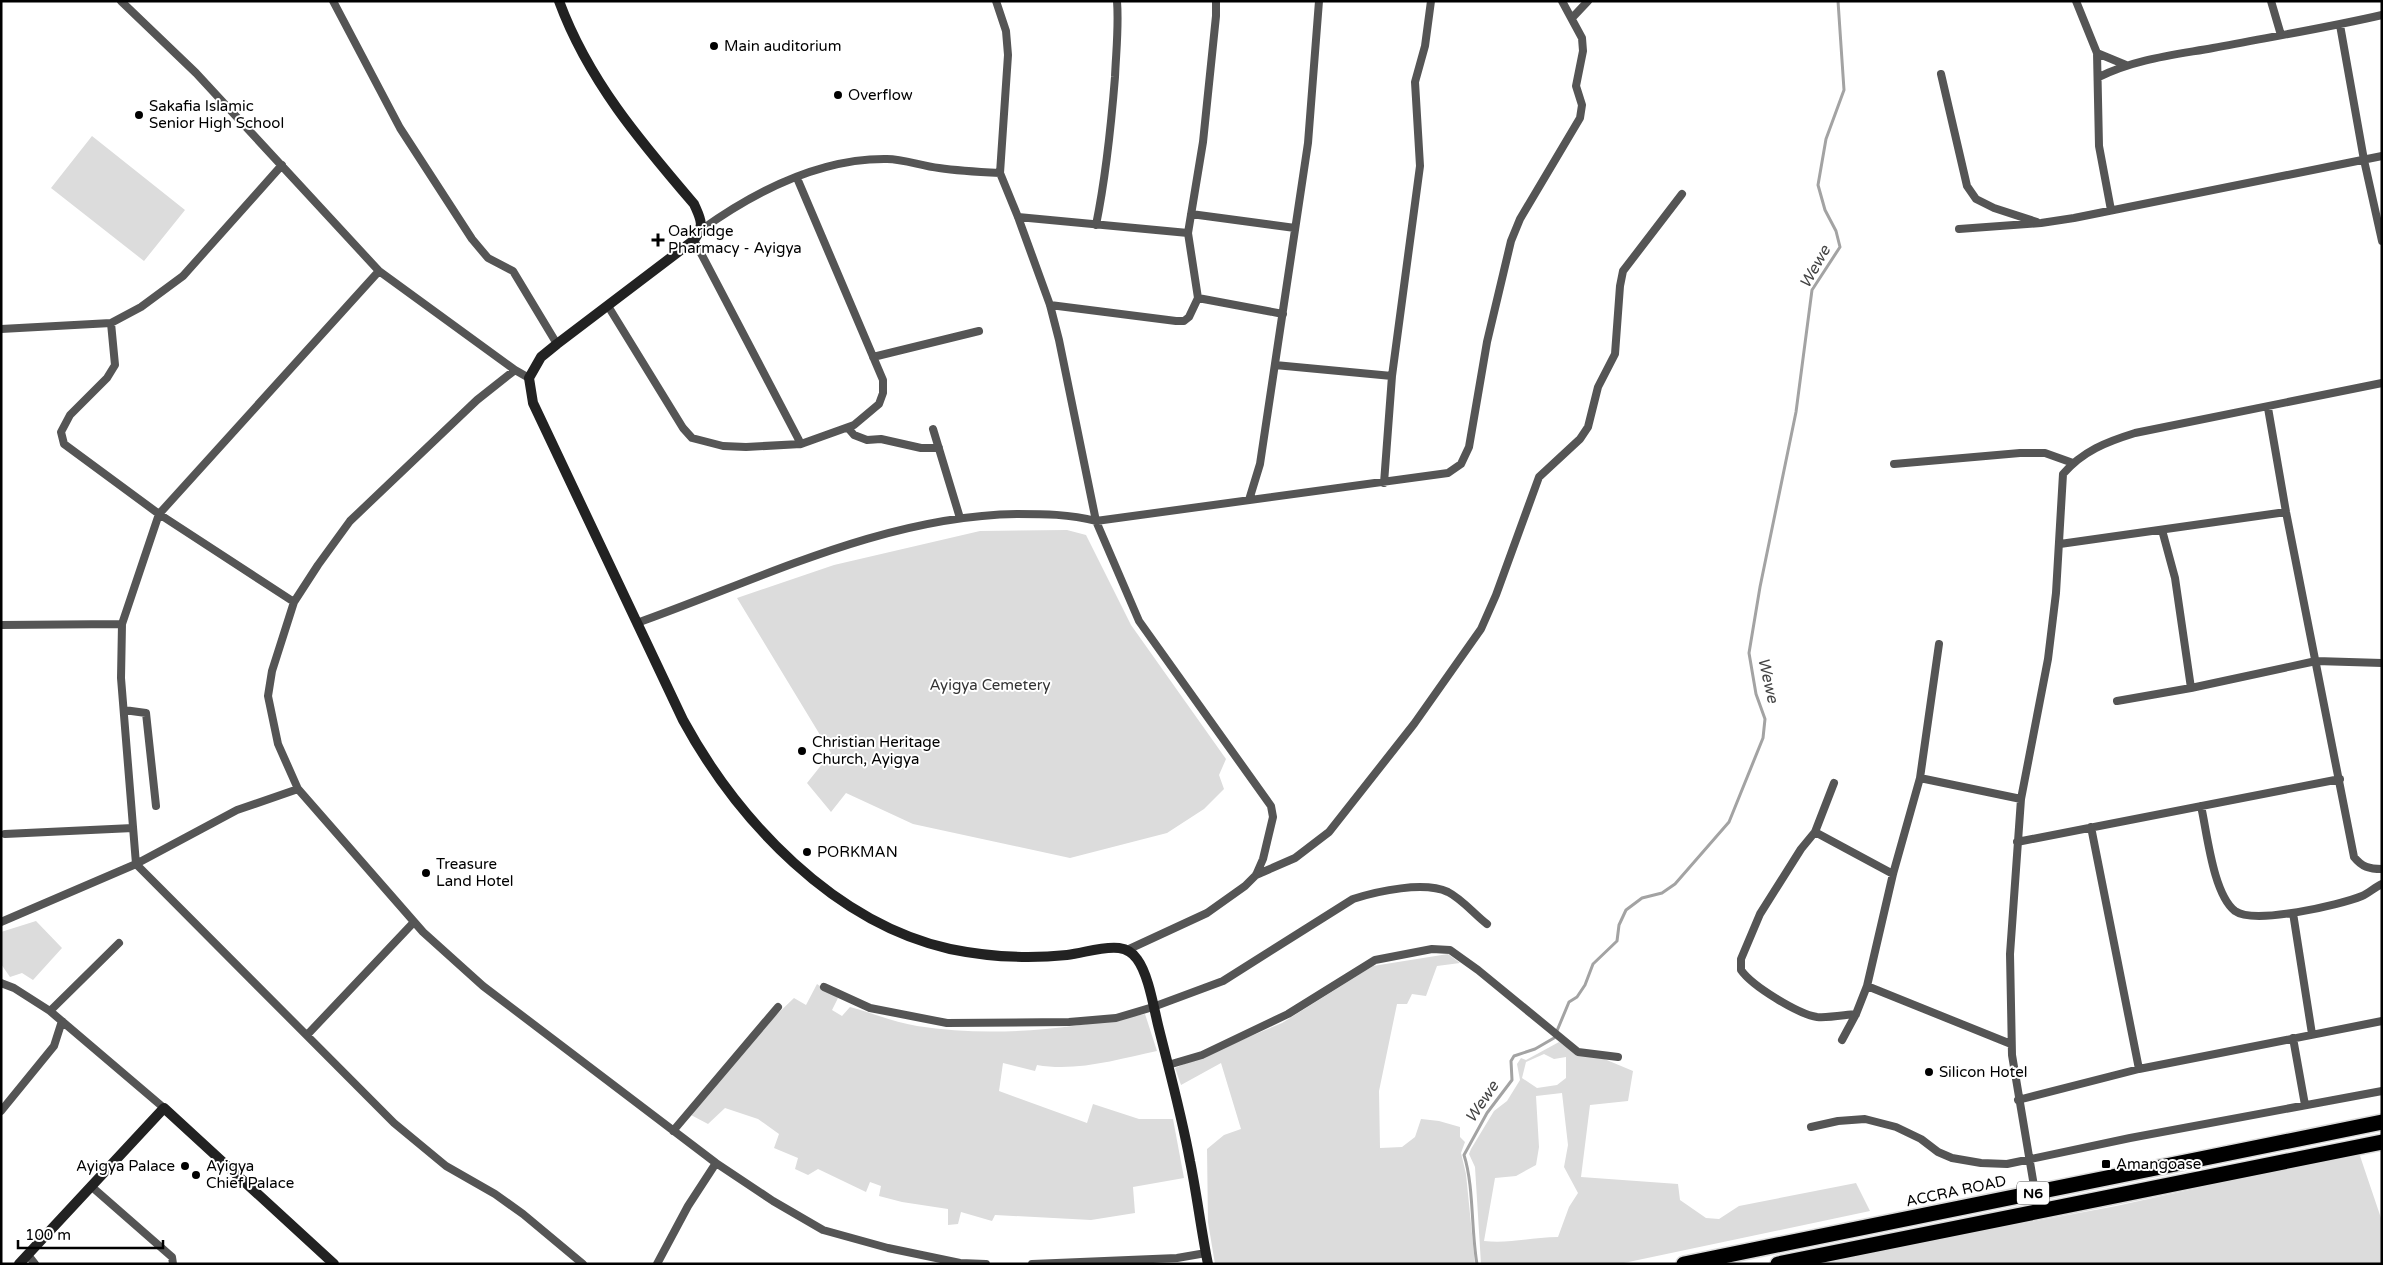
<svg xmlns="http://www.w3.org/2000/svg" width="2383" height="1265" font-family="'Varela Round',sans-serif">
	<style>
		.green { fill: #dcdcdc; fill-rule: evenodd }
		.lines { fill: none; stroke-linecap: round; stroke-linejoin: round }
		.stream { stroke: #a3a3a3; stroke-width: 3 }
		.highway-casing { stroke: #dbdbdb; stroke-width: 18 }
		.street { stroke: #555; stroke-width: 8 }
		.secondary { stroke: #222; stroke-width: 10 }
		.highway { stroke: #000; stroke-width: 15 }
		.poi-dot { fill: #000; stroke: #fff; stroke-width: 2 }
		.labels { text-anchor: middle; dominant-baseline: central; stroke-width: 4; stroke-linejoin: round; paint-order: stroke }
		.shield { fill: #fff; stroke: #4c4c4c; stroke-width: 1 }
		.shield-label { font-size: 14px; font-weight: bold; fill: #000 }
		.poi-label { font-size: 15px; fill: #000; stroke: #fff; text-anchor: start }
		.park-label { font-size: 15px; fill: #333; stroke: #fff }
		.street-label { font-size: 15px; fill: #000; stroke: #fff }
		.water-label { font-size: 16px; font-style: italic; fill: #444; stroke: #fff }
	</style>
	<rect width="100%" height="100%" fill="#fff"/>
	<!-- green -->
	<path class="green" d="M92,136L185,210L144,261L51,188Z
		M1067,530L1086,535L1131,625L1226,759L1219,775L1224,789L1204,809L1167,833L1070,858L913,824L846,793L831,812L807,783L831,753L737,598L834,565L980,531Z
		M36,921L62,948L33,980L22,973L10,977L1,964V932Z
		M1448,954L1460,963L1437,966L1426,996L1412,994L1407,1004H1397L1379,1091L1380,1148L1402,1147L1415,1137L1421,1119L1439,1121L1460,1127V1137L1465,1142L1461,1153L1466,1174L1475,1264H1215L1208,1222L1207,1149L1224,1135L1241,1129L1221,1063L1181,1085L1175,1068L1282,1023L1373,966Z
		M817,984L838,998L832,1010L842,1016L850,1007C872,1013 894,1022 917,1026C994,1038 1069,1029 1145,1014L1157,1051C1119,1059 1077,1072 1037,1065L1035,1071L1003,1063L999,1091L1087,1123L1093,1104L1139,1119H1173L1184,1178L1133,1187L1135,1213L1091,1220L995,1215L992,1221L961,1212L958,1224L948,1225V1209L902,1202L879,1196L881,1186L870,1182L866,1192L818,1169L808,1175L795,1169L798,1158L774,1148L779,1134L758,1119L725,1108L708,1124L691,1115L766,1025L794,998L806,1005Z
		M1559,1042L1574,1052L1602,1058L1633,1071L1628,1101L1590,1105L1581,1177L1678,1184L1680,1200L1706,1218L1719,1219L1739,1206L1856,1183L1870,1211L1619,1264H1481L1475,1167L1469,1154L1471,1149L1494,1111L1507,1101L1520,1080L1517,1064L1521,1058L1526,1060ZM1544,1054L1554,1059L1566,1057V1078L1557,1085L1537,1088L1522,1078L1526,1062ZM1562,1093L1568,1145L1564,1167L1578,1193L1569,1207L1558,1237C1532,1237 1509,1244 1484,1241L1495,1178L1516,1176L1536,1165L1539,1147L1536,1096Z
		M2359,1153L2382,1221V1264H1806L2116,1206Z"/>
	<g class="lines">
		<!-- stream -->
		<path class="stream" d="M1477,1264C1471,1230 1474,1186 1464,1155L1487,1113L1512,1080L1511,1061L1514,1056L1535,1049L1554,1038L1569,1002L1577,997L1585,985L1593,964L1617,941L1619,925L1626,910L1642,898L1662,893L1675,884L1729,822L1763,738L1765,719L1756,694L1749,653L1760,587L1796,412L1812,290L1840,247L1836,231L1825,210L1818,185L1826,139L1844,90L1838,1"/>
		<!-- highway casing -->
		<g class="highway-casing">
			<path id="highway" d="M1684,1264L2382,1122
				M1778,1264L2382,1142"/>
		</g>
		<!-- street -->
		<path class="street" d="M121,1L196,73L379,271L515,370L529,378
			M333,1L400,128L472,239L488,258L513,271L557,344
			M996,1L1006,31L1008,55L1000,173L1018,217L1050,305L1059,340L1096,521L1139,621L1271,806L1273,817L1263,859L1256,875L1245,886L1207,913L1127,950
			M2076,1L2097,53L2099,146L2111,210
			M2271,1L2281,35
			M1572,18L1588,1
			M2340,25L2364,160L2382,241
			M2097,53L2126,65
			M1941,74L1967,186L1976,199L1994,208L2037,222
			M2099,77C2135,59 2174,55 2213,48C2270,37 2326,28 2382,15
			M1191,214L1295,228
			M1018,217L1188,233
			M1096,225C1106,176 1111,127 1115,77C1116,52 1119,27 1117,1
			M1959,229L2041,223L2074,218L2382,156
			M701,230C754,192 820,158 887,159C904,159 921,166 939,168C959,171 979,172 1000,173
			M694,240L801,444
			M379,271L159,514L122,624L121,678L136,864L394,1123L446,1166L495,1194L523,1214L583,1264
			M1198,298L1283,314
			M1050,305L1176,321H1184L1189,317L1198,298L1188,233L1203,142L1216,16V1
			M608,306L683,428L692,438L723,446L746,447L801,444L854,425L879,404L883,393V380L797,178
			M111,323L115,365L107,378L70,415L61,432L64,444L159,514L294,602
			M1,329L111,323L141,307L183,276L282,165
			M873,357L979,331
			M1275,365L1392,376
			M515,370L477,400L350,521L318,565L294,602L272,671L268,696L278,744L298,789L423,932L483,986L716,1163L773,1201L823,1230L888,1248L960,1263L986,1264
			M2268,408L2286,512L2354,857C2362,867 2369,869 2382,869
			M848,428L854,435L867,440L881,439L921,448H939
			M933,429L960,518
			M1894,464L2020,453H2045L2073,463
			M1384,483L1392,376L1420,166L1415,82L1425,46L1431,1
			M1249,500L1260,464L1308,143L1319,1
			M2162,530L2175,578L2191,688
			M2060,544L2286,512
			M637,623C761,579 884,516 1017,514C1044,514 1069,514 1096,521L1448,473L1461,464L1469,447L1487,342L1511,241L1520,219L1580,118L1582,105L1576,86L1583,51L1582,38L1562,1
			M1,625L122,624
			M2117,701L2191,688L2316,661L2382,663
			M124,710L146,713L156,806
			M1920,778L2021,799
			M1834,783L1815,832L1801,849L1760,914L1741,959V970C1752,986 1798,1014 1817,1017C1829,1018 1844,1015 1856,1014
			M2201,806C2207,832 2213,894 2235,911C2254,925 2340,905 2362,896C2369,893 2375,887 2382,884
			M2091,827L2139,1069
			M1815,832L1893,874
			M5,834L133,828
			M2017,842L2340,779
			M1256,875L1295,858L1329,832L1414,724L1481,629L1496,595L1539,477L1580,439L1588,427L1598,387L1615,354L1620,286L1623,271L1682,194
			M2293,913L2312,1034
			M1,922L136,864L237,810L298,789
			M1,983L14,988L50,1011L164,1108
			M1867,986L2011,1044
			M824,987L870,1008L947,1023L1069,1022L1116,1018L1153,1007L1223,981L1353,899C1378,891 1424,881 1448,892C1462,899 1475,915 1487,924
			M50,1011L119,943
			M307,1035L414,922
			M2293,1038L2305,1105
			M1842,1040L1856,1014L1867,986L1893,874L1920,778L1939,644
			M1168,1065L1202,1055L1288,1014L1375,960L1432,949L1450,950L1478,970L1578,1052L1618,1057
			M2018,1100L2139,1069L2382,1021
			M1,1111L54,1046L62,1021
			M1811,1127L1838,1121L1865,1119L1896,1127L1921,1139L1938,1152L1952,1158L1981,1163L2007,1164L2130,1138L2382,1091
			M673,1131L778,1007
			M92,1187L172,1257L173,1264
			M2038,1210L2012,1055L2010,954L2021,799L2048,659L2056,593L2063,474C2083,451 2106,442 2135,433L2382,383
			M28,1255L35,1264
			M657,1264L688,1206L716,1163
			M1032,1264L1177,1258L1206,1253"/>
		<!-- secondary -->
		<path class="secondary" d="M559,1C588,80 640,141 694,204C701,220 705,225 694,240L557,344L541,357L529,378L533,403L683,720C738,821 834,923 950,949C989,957 1028,959 1067,955C1084,953 1102,946 1119,948C1126,949 1133,953 1137,959C1149,975 1154,1010 1159,1029C1170,1073 1182,1117 1190,1161C1197,1195 1201,1230 1208,1264
			M19,1264L164,1108L334,1264"/>
		<!-- highway -->
		<use href="#highway" class="highway"/>
	</g>
	<!-- markers -->
	<g class="poi-dot">
		<circle cx="714" cy="46" r="5"/>
		<circle cx="838" cy="95" r="5"/>
		<circle cx="139" cy="115" r="5"/>
		<path d="M655.5 232.5h5v5h5v5h-5v5h-5v-5h-5v-5h5z"/>
		<circle cx="802" cy="751" r="5"/>
		<circle cx="807" cy="852" r="5"/>
		<circle cx="426" cy="873" r="5"/>
		<circle cx="1929" cy="1072" r="5"/>
		<rect x="2101" y="1159" width="10" height="10" rx="2.5"/>
		<circle cx="185" cy="1166" r="5"/>
		<circle cx="196" cy="1175" r="5"/>
	</g>
	<g class="labels">
		<!-- shield labels -->
		<rect class="shield" x="2017" y="1181.5" width="32" height="23" rx="4"/>
		<g class="shield-label">
			<text x="2033" y="1193">N6</text>
		</g>
		<!-- poi labels -->
		<g class="poi-label">
			<text x="724" y="46">Main auditorium</text>
			<text x="848" y="95">Overflow</text>
			<text x="149" y="106">Sakafia Islamic<tspan x="149" dy="17">Senior High School</tspan></text>
			<text x="668" y="231">Oakridge<tspan x="668" dy="17">Pharmacy - Ayigya</tspan></text>
			<text x="812" y="742">Christian Heritage<tspan x="812" dy="17">Church, Ayigya</tspan></text>
			<text x="817" y="852">PORKMAN</text>
			<text x="436" y="864">Treasure<tspan x="436" dy="17">Land Hotel</tspan></text>
			<text x="1939" y="1072">Silicon Hotel</text>
			<text x="2116" y="1164">Amangoase</text>
			<text x="175" y="1166" text-anchor="end">Ayigya Palace</text>
			<text x="206" y="1166">Ayigya<tspan x="206" dy="17">Chief Palace</tspan></text>
		</g>
		<!-- park labels -->
		<g class="park-label">
			<text x="990" y="685">Ayigya Cemetery</text>
		</g>
		<!-- street labels -->
		<g class="street-label">
			<text transform="translate(1956 1191) rotate(-12)">ACCRA ROAD</text>
		</g>
		<!-- water labels -->
		<g class="water-label">
			<text transform="translate(1815 267) rotate(-61)">Wewe</text>
			<text transform="translate(1768 680) rotate(77)">Wewe</text>
			<text transform="translate(1482 1102) rotate(-56)">Wewe</text>
		</g>
	</g>
	<!-- border -->
	<rect width="2383" height="1265" fill="none" stroke="#000000" stroke-width="5"/>
	<!-- scale -->
	<path d="M18 1240v8h145v-8" fill="none" stroke="#000000" stroke-width="2.5"/>
	<text x="25" y="1240" font-size="15" fill="#000000" stroke="#ffffff" stroke-width="4" paint-order="stroke">100 m</text>
</svg>
